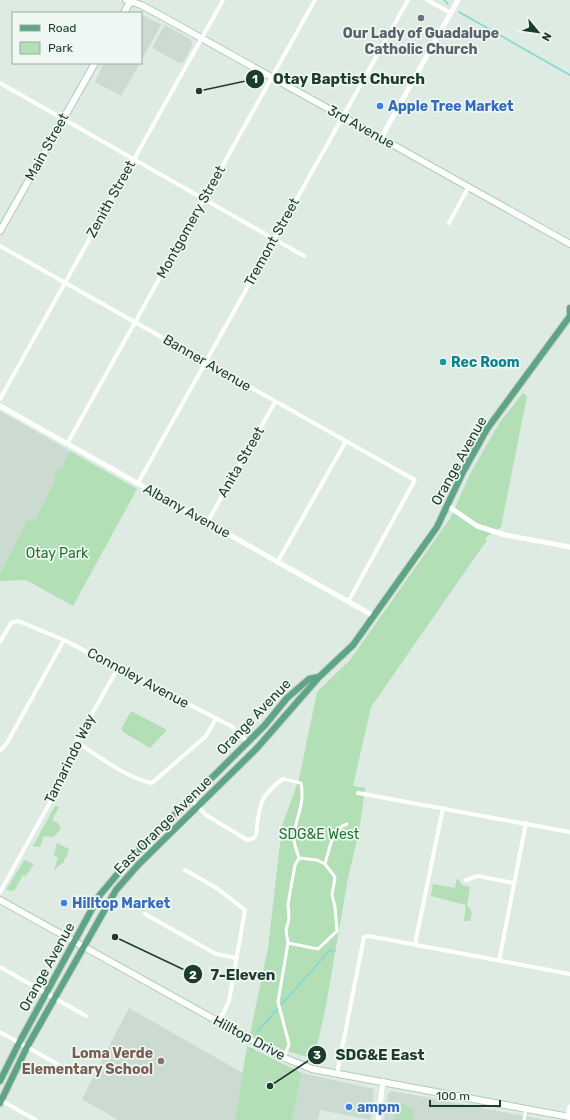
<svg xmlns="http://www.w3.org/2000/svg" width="570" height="1120" font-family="Rubik,sans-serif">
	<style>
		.built { fill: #cbdbd1 }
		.green { fill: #b3dfb6 }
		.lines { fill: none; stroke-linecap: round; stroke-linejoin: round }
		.stream { stroke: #7ed7d3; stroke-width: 1.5 }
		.secondary-casing { stroke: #afccbc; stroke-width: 8 }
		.primary-casing { stroke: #c0c8c4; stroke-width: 8 }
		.pedestrian { stroke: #fff; stroke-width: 3 }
		.minor { stroke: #fff; stroke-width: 4 }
		.tertiary { stroke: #fff; stroke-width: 5 }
		.secondary { stroke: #fff; stroke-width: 6 }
		.primary { stroke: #5da584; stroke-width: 6 }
		.worship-dot { fill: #6b7280; stroke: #eef7f1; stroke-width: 1.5 }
		.shop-dot { fill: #3f7fe0; stroke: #eef7f1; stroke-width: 1.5 }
		.culture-dot { fill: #0f9aa8; stroke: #eef7f1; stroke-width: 1.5 }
		.education-dot { fill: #8d6e63; stroke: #eef7f1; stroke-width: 1.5 }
		.labels { text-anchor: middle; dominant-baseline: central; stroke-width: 3.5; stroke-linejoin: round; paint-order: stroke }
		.worship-label { font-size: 14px; font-weight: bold; fill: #5b616d; stroke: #eef7f1 }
		.shop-label { font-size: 14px; font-weight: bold; fill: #366cbe; stroke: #eef7f1; text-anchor: start }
		.street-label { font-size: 14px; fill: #1d3c2d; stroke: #eef7f1 }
		.culture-label { font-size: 14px; font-weight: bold; fill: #0d838f; stroke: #eef7f1; text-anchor: start }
		.park-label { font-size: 14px; fill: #247633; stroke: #eef7f1 }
		.education-label { font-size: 14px; font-weight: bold; fill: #785e54; stroke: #eef7f1; text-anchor: end }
		.leader { fill: none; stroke: #1d3c2d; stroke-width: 1.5 }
		.callout-dot { fill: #1d3c2d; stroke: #eef7f1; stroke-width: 1.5 }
		.mark-label { font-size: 12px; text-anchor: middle; font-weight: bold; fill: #fff }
		.callout-label { font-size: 15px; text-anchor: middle; font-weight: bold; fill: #1d3c2d; stroke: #eef7f1; stroke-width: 3.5; stroke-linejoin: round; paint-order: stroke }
	</style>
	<rect width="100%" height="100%" fill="#ddebe2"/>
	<!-- built -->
	<path class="built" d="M141,14L161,25L141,61Z
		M165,25L190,39L192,43V46L183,62L179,63L152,48Z
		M104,63H140L121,96L95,82Z
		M0,411L70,451L34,523L28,519L0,573Z
		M129,1008L243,1073L235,1120H118L82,1099Z
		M302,1073L374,1089L371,1120L320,1110L318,1120H292Z
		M392,1091L545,1120H384L388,1094Z"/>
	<!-- green -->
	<path class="green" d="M523,393L527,396L501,527L485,538L487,540L371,707L353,786L365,788L359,832L348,878L325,1011L314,1059L284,1050L250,1034L268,948L282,826L299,779L317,692L350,660L451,517L470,474L500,422Z
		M70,451L137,489L73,606L26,580L0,581V573L28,519L34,522L56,478L54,472L61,469Z
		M131,711L167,730L150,748L123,732L121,729Z
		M55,806L59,807L52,820L58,823L61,829L53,837L44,836L40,847L33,846Z
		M57,843L69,849L66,858L64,859V862L54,870L58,858L54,855Z
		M24,860L34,864L26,876L23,875L14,891L6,890Z
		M457,878L462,885L470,887L467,905L472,912L470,921H464L466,905L431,896L433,884L455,888Z
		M247,1046L302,1073L292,1120H235Z
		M400,1104L411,1107L414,1111L412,1120H394L397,1108Z"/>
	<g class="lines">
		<!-- stream -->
		<path class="stream" d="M444,0L448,4
			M459,12L570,75
			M257,1032L330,950L335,951
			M252,1049V1051"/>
		<!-- secondary casing -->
		<g class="secondary-casing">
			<path id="secondary" d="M126,0L141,5L167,19L363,128
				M124,13L131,0
				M365,129L570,244
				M0,231L95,63
				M0,900L280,1056L312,1069L570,1117"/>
		</g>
		<!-- primary casing -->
		<g class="primary-casing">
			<path id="primary" d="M570,316V308
				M0,1081L19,1043L99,896L131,858L265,725L287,698L309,679L319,677L353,645L437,527L463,472L487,429L570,316
				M0,1103L27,1047L116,890L138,865L257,748L319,677"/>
		</g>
		<!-- pedestrian -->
		<path class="pedestrian" d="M283,779L301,783C305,806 296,815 294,836C293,843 297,851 299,858
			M288,943L286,930L289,919L288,904L295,865L299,858L317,860L325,864
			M284,1058L289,1044L278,1002L288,943L318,949L337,931L335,907L332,895L335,877L325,864C329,850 332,829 347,824
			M524,1120L526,1109"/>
		<!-- minor -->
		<path class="minor" d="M427,0L451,13
			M0,83L304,256
			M449,223L468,188
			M0,246L415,480L348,602
			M0,399L223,0
			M67,444L315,0
			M138,483L408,0
			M207,523L275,402
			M277,563L346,441
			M0,642L11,623L18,621L23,623L64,640L231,726L248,742
			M76,742C98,755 127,779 152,783L206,736L216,719
			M0,751L7,743L64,640
			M358,793L570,832
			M191,799L206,815L247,840L254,838L256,835C259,807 259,796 283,779
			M185,870L218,889L245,910L229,1001L219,1022
			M466,880L478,876L514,883
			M0,892L67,772L76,742L118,668
			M145,914L216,954L237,958
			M415,944L443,808
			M499,961L526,823
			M0,967L86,1016
			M0,1032L59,1065
			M337,1074L364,937L369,936L570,974
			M0,1100L36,1120"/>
		<!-- tertiary -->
		<path class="tertiary" d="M381,138L458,0
			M0,406L374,616
			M448,506L477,526L505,535L570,547
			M568,1116L570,1107
			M378,1120L383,1081"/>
		<!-- secondary -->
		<use href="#secondary" class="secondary"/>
		<!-- primary -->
		<use href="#primary" class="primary"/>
	</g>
	<!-- markers -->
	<circle class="worship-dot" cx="421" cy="18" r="4"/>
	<g class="shop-dot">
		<circle cx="380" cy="106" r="4"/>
		<circle cx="64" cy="903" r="4"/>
		<circle cx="349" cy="1107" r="4"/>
	</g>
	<circle class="culture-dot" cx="443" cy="362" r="4"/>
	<circle class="education-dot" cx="161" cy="1061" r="4"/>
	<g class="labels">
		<!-- worship labels -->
		<g class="worship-label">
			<text x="421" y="33">Our Lady of Guadalupe<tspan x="421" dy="16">Catholic Church</tspan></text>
		</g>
		<!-- shop labels -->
		<g class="shop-label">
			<text x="388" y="106">Apple Tree Market</text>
			<text x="72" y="903">Hilltop Market</text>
			<text x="357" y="1107">ampm</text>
		</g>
		<!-- street labels -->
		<g class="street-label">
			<text transform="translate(361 127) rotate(29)">3rd Avenue</text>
			<text transform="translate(47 147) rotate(-61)">Main Street</text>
			<text transform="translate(111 199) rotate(-61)">Zenith Street</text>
			<text transform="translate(191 222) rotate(-61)">Montgomery Street</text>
			<text transform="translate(272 242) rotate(-61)">Tremont Street</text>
			<text transform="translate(207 363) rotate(30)">Banner Avenue</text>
			<text transform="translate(459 461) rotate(-61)">Orange Avenue</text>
			<text transform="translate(241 462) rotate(-60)">Anita Street</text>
			<text transform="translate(187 511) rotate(29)">Albany Avenue</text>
			<text transform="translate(138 678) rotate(28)">Connoley Avenue</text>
			<text transform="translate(254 717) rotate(-46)">Orange Avenue</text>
			<text transform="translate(70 759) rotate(-64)">Tamarindo Way</text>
			<text transform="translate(163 825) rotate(-45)">East Orange Avenue</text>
			<text transform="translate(47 967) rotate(-61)">Orange Avenue</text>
			<text transform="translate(249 1038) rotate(28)">Hilltop Drive</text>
		</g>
		<!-- culture labels -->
		<g class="culture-label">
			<text x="451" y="362">Rec Room</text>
		</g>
		<!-- park labels -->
		<g class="park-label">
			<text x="57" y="553">Otay Park</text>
			<text x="319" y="834">SDG&amp;E West</text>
		</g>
		<!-- education labels -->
		<g class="education-label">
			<text x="153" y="1053">Loma Verde<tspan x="153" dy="16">Elementary School</tspan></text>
		</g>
	</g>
	<!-- callouts -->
	<path class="leader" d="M199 91L255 79M115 937L193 974M270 1086L317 1055"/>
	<g class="callout-dot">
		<circle cx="199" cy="91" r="4"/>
		<circle cx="115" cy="937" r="4"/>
		<circle cx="270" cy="1086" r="4"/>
		<circle cx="255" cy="79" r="10"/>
		<circle cx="193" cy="974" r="10"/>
		<circle cx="317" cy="1055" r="10"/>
	</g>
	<g class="mark-label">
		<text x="255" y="83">1</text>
		<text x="193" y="979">2</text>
		<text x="317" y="1059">3</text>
	</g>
	<g class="callout-label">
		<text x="349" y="84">Otay Baptist Church</text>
		<text x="243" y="980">7-Eleven</text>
		<text x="380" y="1060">SDG&amp;E East</text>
	</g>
	<!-- legend -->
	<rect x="12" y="12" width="130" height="52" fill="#eef7f1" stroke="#9aaca3"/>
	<rect x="20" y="25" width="20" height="6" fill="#5da584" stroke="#9aaca3"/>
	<text x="48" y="32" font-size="12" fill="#1d3c2d">Road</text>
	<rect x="20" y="42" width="20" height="12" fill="#b3dfb6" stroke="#9aaca3"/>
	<text x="48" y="52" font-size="12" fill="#1d3c2d">Park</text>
	<!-- north arrow -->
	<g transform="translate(538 32) rotate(119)" stroke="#eef7f1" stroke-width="3" paint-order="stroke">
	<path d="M0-3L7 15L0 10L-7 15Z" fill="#1d3c2d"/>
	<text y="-6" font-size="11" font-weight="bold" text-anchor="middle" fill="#1d3c2d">N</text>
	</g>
	<!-- scale -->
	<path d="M430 1100v6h70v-6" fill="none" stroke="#1d3c2d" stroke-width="2"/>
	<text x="436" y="1100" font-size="12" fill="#1d3c2d" stroke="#eef7f1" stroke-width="3" paint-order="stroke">100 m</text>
</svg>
